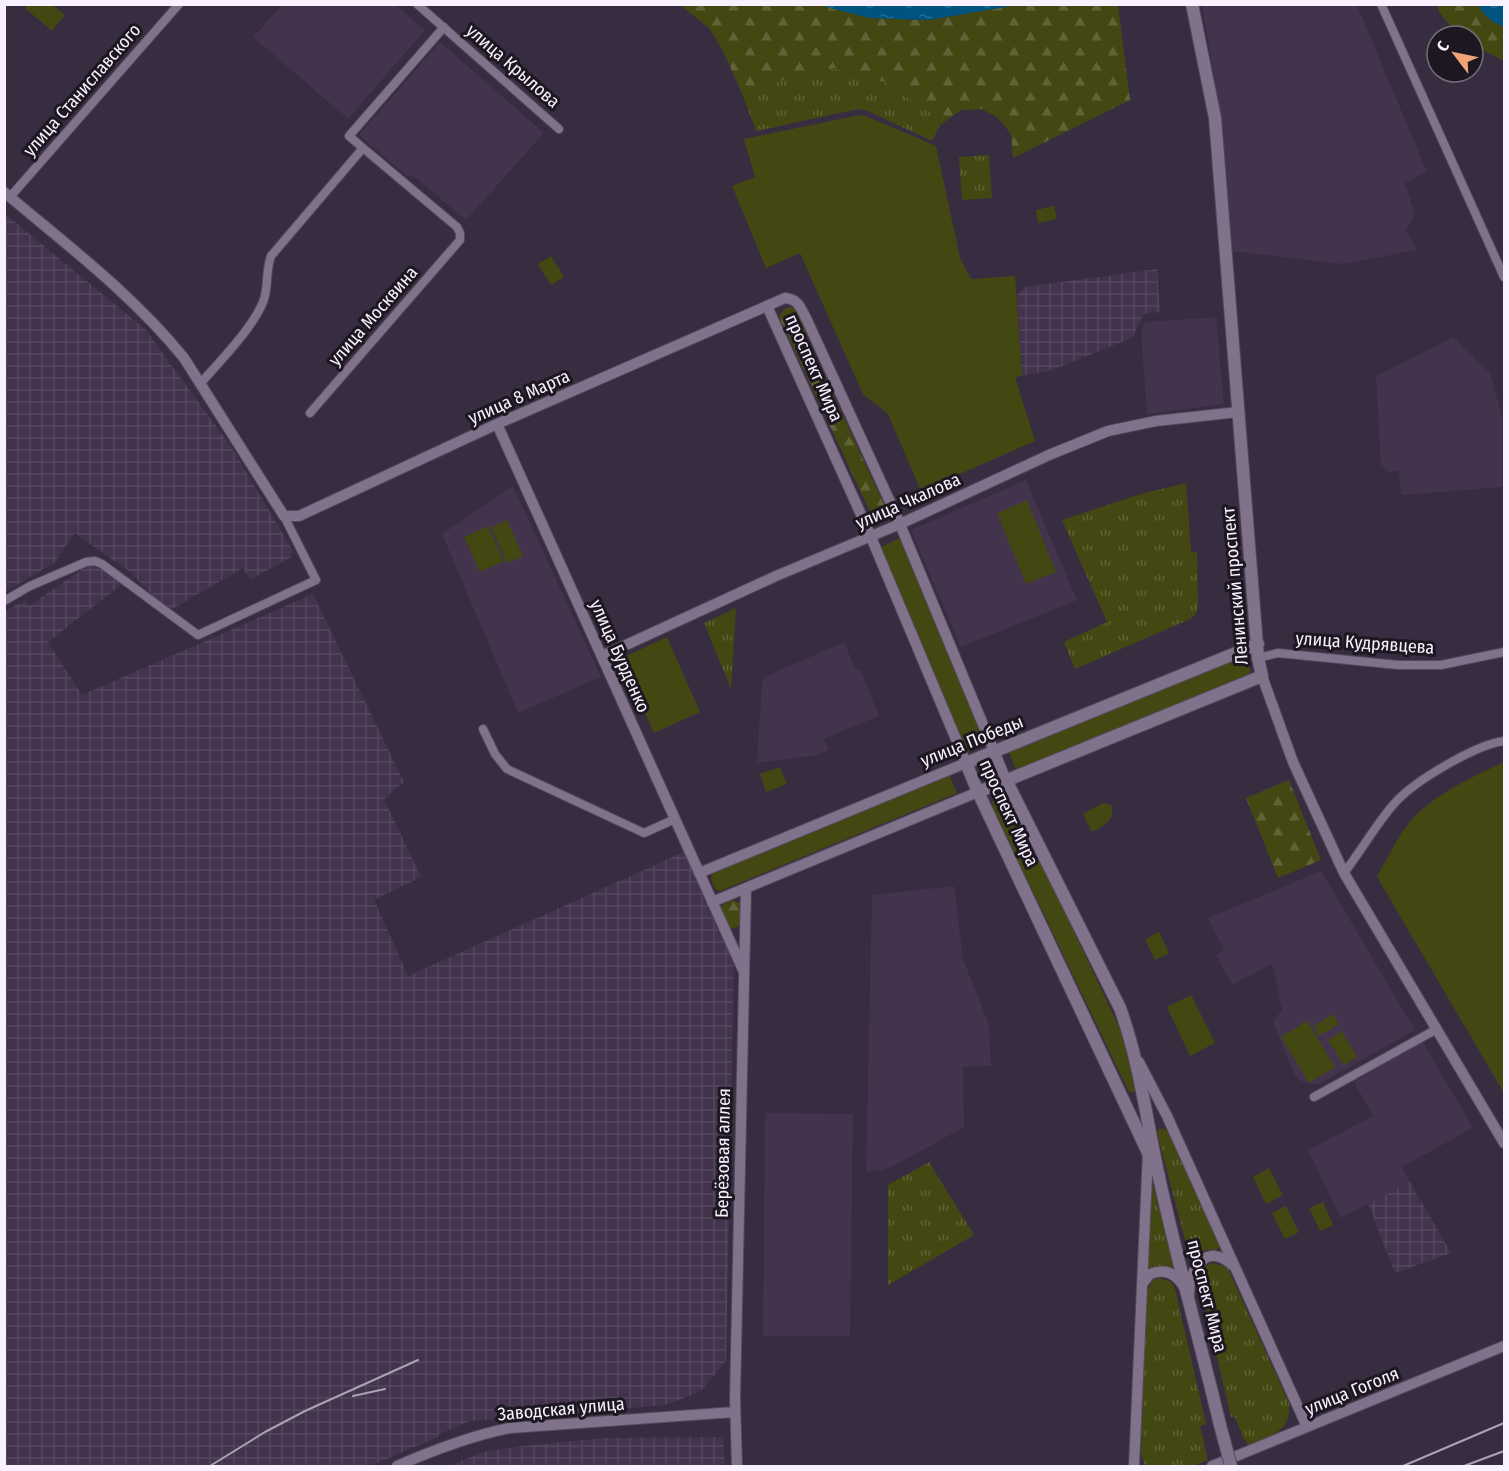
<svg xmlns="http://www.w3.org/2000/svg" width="1509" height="1471" font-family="'Fira Sans Condensed',sans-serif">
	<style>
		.built { fill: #43334d }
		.industrial { fill: url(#industrial-grid) }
		.grass { fill: url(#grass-tufts) }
		.forest { fill: url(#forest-firs) }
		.park { fill: #434813 }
		.water { fill: url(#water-ripples) }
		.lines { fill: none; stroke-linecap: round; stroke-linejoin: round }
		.minor-casing { stroke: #53495a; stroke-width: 10 }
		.tertiary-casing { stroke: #53495a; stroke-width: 12 }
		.secondary-casing { stroke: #53495a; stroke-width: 14 }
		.minor { stroke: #80728a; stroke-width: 8 }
		.tertiary { stroke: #80728a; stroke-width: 10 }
		.secondary { stroke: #80728a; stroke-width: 12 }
		.rail { stroke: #aba2b2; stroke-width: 2 }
		.secondary-bridge-casing { stroke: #53495a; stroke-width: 14; stroke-linecap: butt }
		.secondary-bridge { stroke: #80728a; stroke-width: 12 }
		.labels { text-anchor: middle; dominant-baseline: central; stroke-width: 6; stroke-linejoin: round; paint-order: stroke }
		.street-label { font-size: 18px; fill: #f9f1ff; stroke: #1c1720 }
	</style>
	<defs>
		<pattern id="industrial-grid" width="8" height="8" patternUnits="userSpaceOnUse" patternTransform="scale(1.5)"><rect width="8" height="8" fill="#43334d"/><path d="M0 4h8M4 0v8" fill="none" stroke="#56475f"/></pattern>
		<pattern id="grass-tufts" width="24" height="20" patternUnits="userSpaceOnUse" patternTransform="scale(1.5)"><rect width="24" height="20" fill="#434813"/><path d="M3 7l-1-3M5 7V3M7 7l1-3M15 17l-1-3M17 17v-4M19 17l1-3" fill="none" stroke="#5f6336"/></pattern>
		<pattern id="forest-firs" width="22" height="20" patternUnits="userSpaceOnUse" patternTransform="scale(1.5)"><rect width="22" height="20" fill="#434813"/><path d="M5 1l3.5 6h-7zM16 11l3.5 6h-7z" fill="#5f6336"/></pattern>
		<pattern id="water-ripples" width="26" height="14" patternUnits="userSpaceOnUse" patternTransform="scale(1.5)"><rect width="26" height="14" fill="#00537f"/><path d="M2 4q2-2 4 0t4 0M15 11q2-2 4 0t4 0" fill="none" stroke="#266c92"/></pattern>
	</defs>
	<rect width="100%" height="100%" fill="#382c40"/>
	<!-- built -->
	<path class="built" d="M282,5H395L425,30L348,119L253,37Z
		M1202,5H1357L1427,172L1405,183L1415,215L1406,231L1417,250L1344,264L1229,251L1221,117Z
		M440,42L544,133L466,220L415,177L407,176L359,135Z
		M1216,317L1224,404L1147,414L1141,332L1145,322Z
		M1453,337L1490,373L1504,423V487L1401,495L1399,471L1389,472L1381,465L1376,376Z
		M1026,480L1077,600L961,647L911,530Z
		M513,486L601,677L518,713L442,534Z
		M844,642L856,671L860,669L879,716L824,739L829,750L817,755L757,763L762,681L769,675Z
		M1321,871L1415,1030L1319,1084L1312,1085L1299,1080L1294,1074L1273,1022L1282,1010L1272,964L1232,985L1216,955L1224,950L1208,918Z
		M954,886L963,959L989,1025L991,1066L963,1067L964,1127L896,1165L881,1170L866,1172L872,895Z
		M1423,1042L1473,1128L1402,1167L1410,1182L1341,1218L1308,1150L1373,1116L1354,1082Z
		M765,1113L853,1114L850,1336H763Z"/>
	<!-- industrial -->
	<path class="industrial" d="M4,213L145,329L232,448L293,551L291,557L250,580L243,568L172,609L153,596L130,572L75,533L55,562L5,592Z
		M1157,269L1160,312L1144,314L1132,338L1052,370L1022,376L1017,295L1025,287Z
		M88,565H99L126,584L121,585L48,642L82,695L313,594L404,782L384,799L421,877L374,900L408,976L684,852L734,959L726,1361L700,1392L666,1405L470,1421L439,1434L438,1437L370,1466H5L4,612L25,600L29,606Z
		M1410,1182L1451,1253L1395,1273L1368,1204Z
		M723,1437L725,1466H448L484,1452L514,1447L603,1438Z"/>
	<!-- grass -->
	<path class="grass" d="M834,68L884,82L930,112L940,125L932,141L868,111L858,109L756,131L743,96L789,77Z
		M989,155L992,198L962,200L959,157Z
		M1186,483L1191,552H1197L1198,607L1196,614L1190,619L1075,669L1064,642L1107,622L1062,520L1141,494Z
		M736,608L731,689L704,623Z
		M1163,1128L1168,1131L1221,1246L1216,1250C1204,1248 1198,1253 1191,1262L1157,1133L1158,1130Z
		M929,1162L974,1235L888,1285V1185Z
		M1152,1181L1175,1269C1162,1263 1154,1268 1144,1276Z
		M1213,1263L1227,1267L1289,1403C1292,1431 1269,1438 1248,1446L1246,1440H1244L1235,1417H1231L1203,1296L1196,1290C1198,1277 1199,1267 1213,1263Z
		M1159,1278L1171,1282L1175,1289L1206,1424L1200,1426L1208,1460L1193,1466H1145L1141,1454L1146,1292L1153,1280Z"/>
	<!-- forest -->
	<path class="forest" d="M680,5H819L870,18L928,20L1017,5H1118L1130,100L1013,158L1011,134L998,118L982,109L961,110L940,125L930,112L884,82L834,68L789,77L743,96L724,53L709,28Z
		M1438,5H1479C1483,16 1494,23 1504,27V61L1473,45V36H1459L1439,12Z
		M789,307L797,309L809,335L797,341L803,355L813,351L889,515L875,522L779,317L783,310Z
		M1289,780L1321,860L1278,878L1246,798Z
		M731,900L741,903L740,926L731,929C724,922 718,916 721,906Z"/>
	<!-- park -->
	<path class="park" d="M28,5H52L65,15L52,31L25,8Z
		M860,115L866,116L936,146L960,258L971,279L1015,276L1022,376L1015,377L1035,441L921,491L888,414L863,394L800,253L766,268L732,186L755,177L744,139Z
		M1054,206L1057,219L1038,223L1036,210Z
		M551,256L564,277L551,285L538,264Z
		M1027,500L1056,572L1026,584L997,513Z
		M507,520L523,556L507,563L491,527Z
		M488,526L504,561L480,572L464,537Z
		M901,537L987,744L967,752L880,548Z
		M667,637L700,712L654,733L620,659Z
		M1239,656L1246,658L1251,670L1247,676L1016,770L1008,750Z
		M1504,762V1093L1377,877C1389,855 1401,828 1420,811C1444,790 1476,775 1504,762Z
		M780,767L787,784L766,792L760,774Z
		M949,774L957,793L720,891L715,889L711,878L713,872Z
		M1004,791L1009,795L1123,1035L1136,1089L1135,1092H1129L993,808L992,798L995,795Z
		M1103,803L1111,805C1117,819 1103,826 1092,832L1083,814Z
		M1159,932L1169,953L1155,960L1145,939Z
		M1191,995L1215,1043L1190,1056L1167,1007Z
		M1333,1014L1339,1024L1319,1036L1314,1026Z
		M1307,1021L1335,1067L1309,1083L1281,1037Z
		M1342,1031L1357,1057L1344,1065L1328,1040Z
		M1269,1168L1283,1195L1266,1204L1253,1177Z
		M1323,1202L1333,1225L1320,1231L1309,1208Z
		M1286,1206L1299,1232L1285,1239L1272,1213Z"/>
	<!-- water -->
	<path class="water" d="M819,5H1017L928,20L870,18Z
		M1479,5H1504V27C1494,23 1483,16 1479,5Z"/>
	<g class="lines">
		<!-- minor casing -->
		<g class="minor-casing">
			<path id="minor" d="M417,4L559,129
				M1381,4L1504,277
				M10,197L179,4
				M200,384C220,361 252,329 263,302C269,288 265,273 271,256L363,148L349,136L444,27
				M310,413L460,240V233L457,227L363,148
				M4,601L30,586L86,562L95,561L102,564L198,635L316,580L284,516
				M1258,658L1278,653L1398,665H1441L1504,652
				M483,729L495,754L507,769L644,833L675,819
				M1344,873C1361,851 1375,826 1393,805C1412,782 1475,745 1504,741
				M1314,1097L1437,1029"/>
		</g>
		<!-- tertiary casing -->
		<g class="tertiary-casing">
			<path id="tertiary" d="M4,192C67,245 132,294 184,358L284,516H299L497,424L785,298C798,299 800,307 806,318L897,517L1006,780
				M497,424L744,972
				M602,656L776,576L900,524L1049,455L1108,431L1156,421L1238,412
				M1262,676L1293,762L1344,873L1504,1143
				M699,873L966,763L868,530L767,306
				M712,902L978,792
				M1139,1062L1167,1116L1307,1427
				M1143,1283L1150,1274C1165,1268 1176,1273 1184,1287
				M1189,1294C1189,1269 1207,1241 1232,1265
				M397,1466C434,1450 470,1436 510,1428L735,1412
				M737,1466L735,1399L746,888
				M1134,1466L1148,1152
				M1212,1466L1504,1346"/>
		</g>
		<!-- secondary casing -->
		<g class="secondary-casing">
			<path id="secondary" d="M1006,780L1120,1008C1140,1063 1146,1119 1159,1177C1177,1260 1200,1342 1220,1425
				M978,792L1262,676L1258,658L1215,118L1192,4
				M1159,1176L978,792L966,763L1258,644"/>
		</g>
		<!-- minor -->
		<use href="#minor" class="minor"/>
		<!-- tertiary -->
		<use href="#tertiary" class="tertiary"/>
		<!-- secondary -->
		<use href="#secondary" class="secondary"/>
		<!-- rail -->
		<path class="rail" d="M353,1396L385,1389
			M210,1466L265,1432L305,1411L418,1360
			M1403,1466L1504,1423
			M1464,1466L1504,1451"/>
		<!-- secondary-bridge casing -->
		<g class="secondary-bridge-casing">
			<path id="secondary-bridge" d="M1220,1425L1231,1466"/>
		</g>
		<!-- secondary-bridge -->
		<use href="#secondary-bridge" class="secondary-bridge"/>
	</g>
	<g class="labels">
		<!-- street labels -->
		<g class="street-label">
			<text transform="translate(513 66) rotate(41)">улица Крылова</text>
			<text transform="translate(82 90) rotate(-49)">улица Станиславского</text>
			<text transform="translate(373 316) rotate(-49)">улица Москвина</text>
			<text transform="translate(814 368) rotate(66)">проспект Мира</text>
			<text transform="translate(519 397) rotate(-24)">улица 8 Марта</text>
			<text transform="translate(908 501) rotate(-24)">улица Чкалова</text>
			<text transform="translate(1235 586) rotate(-95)">Ленинский проспект</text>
			<text transform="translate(1365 643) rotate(4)">улица Кудрявцева</text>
			<text transform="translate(620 656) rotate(66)">улица Бурденко</text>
			<text transform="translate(972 741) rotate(-22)">улица Победы</text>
			<text transform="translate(1009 813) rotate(65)">проспект Мира</text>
			<text transform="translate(723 1153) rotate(-89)">Берёзовая аллея</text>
			<text transform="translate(1207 1296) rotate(76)">проспект Мира</text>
			<text transform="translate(1352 1391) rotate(-22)">улица Гоголя</text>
			<text transform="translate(561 1409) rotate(-5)">Заводская улица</text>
		</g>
	</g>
	<!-- border -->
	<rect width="1509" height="1471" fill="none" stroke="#f9f1ff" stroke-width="12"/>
	<!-- north arrow -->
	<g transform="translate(1455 54) rotate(302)"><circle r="28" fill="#1c1720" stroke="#746e79" stroke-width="1.5"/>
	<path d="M0-4.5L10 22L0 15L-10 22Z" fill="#efa377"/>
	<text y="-9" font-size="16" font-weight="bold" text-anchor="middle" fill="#f9f1ff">С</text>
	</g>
</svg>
